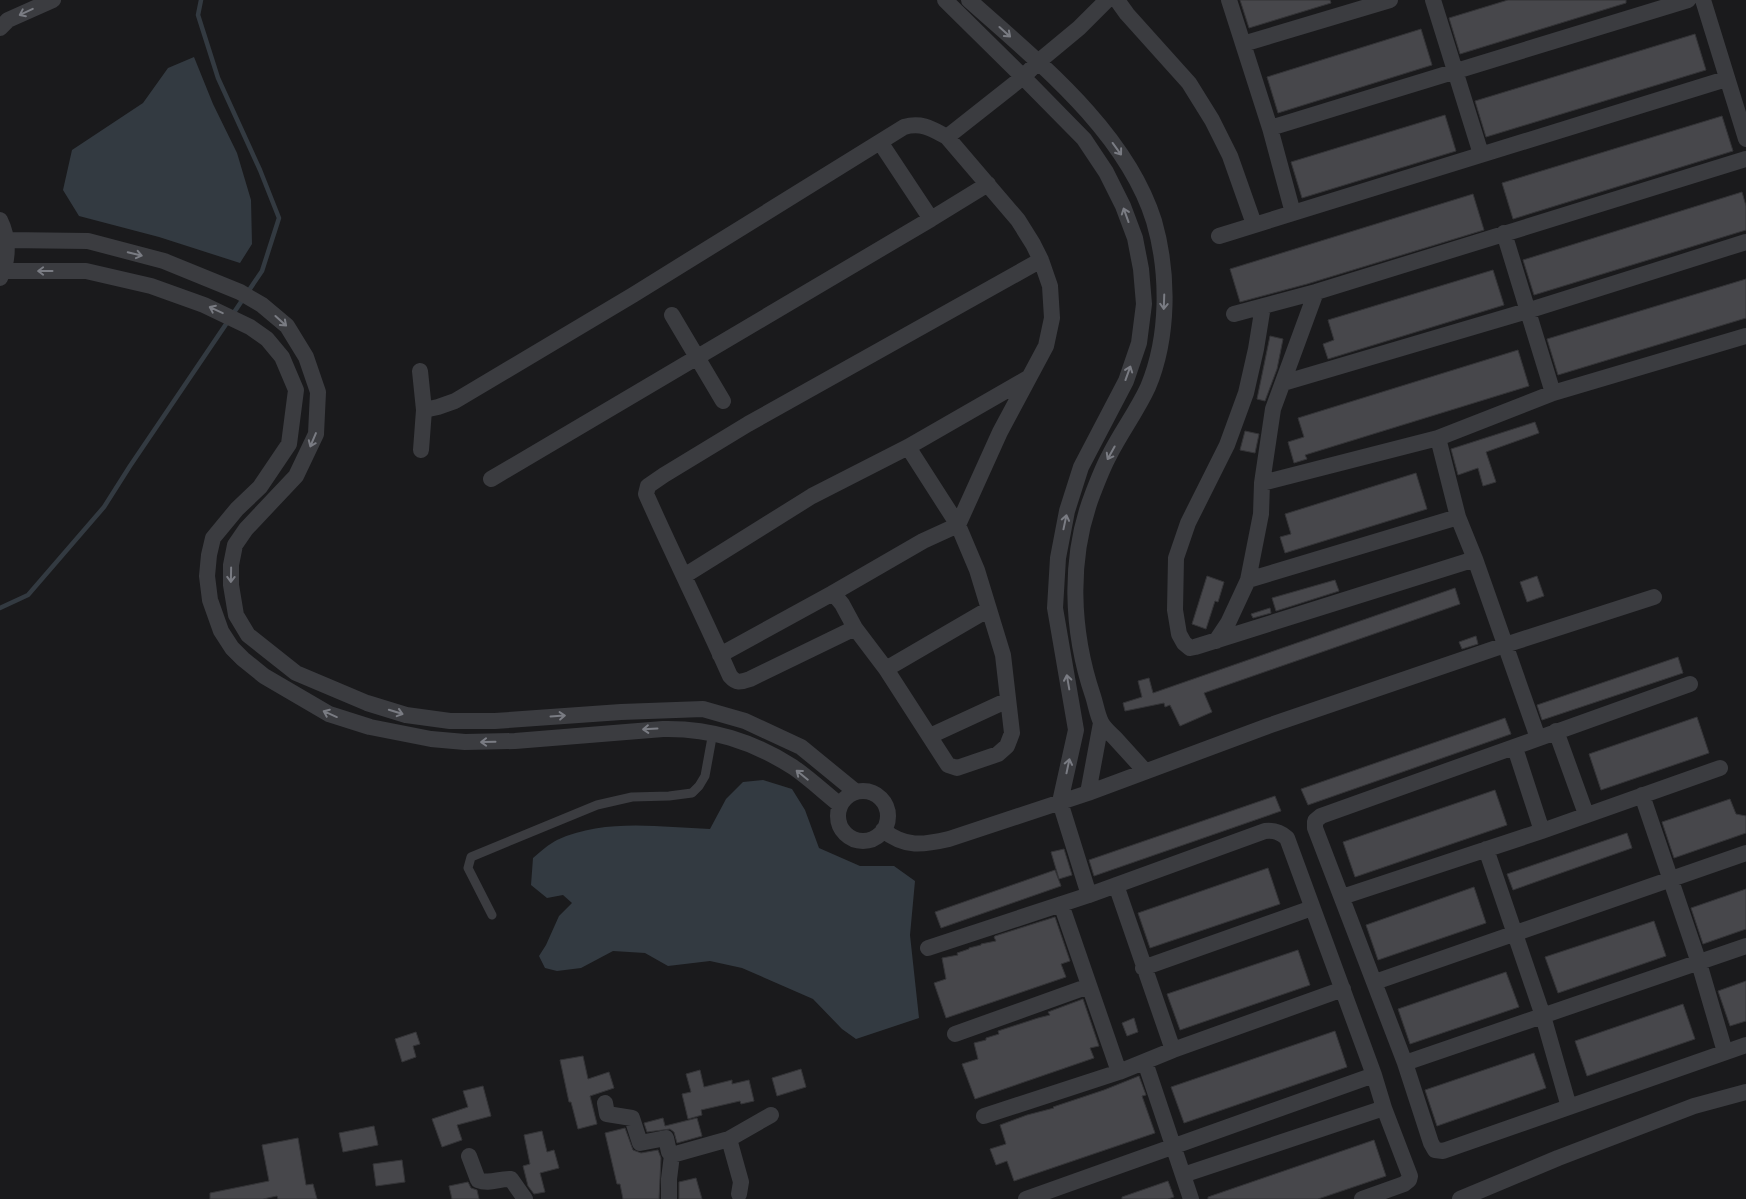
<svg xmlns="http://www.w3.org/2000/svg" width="1746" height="1199" font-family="Manrope,sans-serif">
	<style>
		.water { fill: #333a41 }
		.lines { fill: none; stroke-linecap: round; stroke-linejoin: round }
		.stream { stroke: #333a41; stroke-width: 4.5 }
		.building { fill: #47474b; stroke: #343437 }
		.service { stroke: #3b3c40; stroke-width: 9 }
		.minor { stroke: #3b3c40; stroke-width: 16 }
		.oneway { stroke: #7a7c83 }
	</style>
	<rect width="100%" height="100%" fill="#1a1a1c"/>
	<!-- water -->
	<path class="water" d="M194,57L213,104L237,153L251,200L252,244L240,263L159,237L79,216L63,190L72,150L143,103L168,68Z
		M763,780L792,789L805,810L819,848L860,866H894L915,881L910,935L919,1018L856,1039L842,1029L813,999L742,968L710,961L668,966L645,953L613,951L581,968L557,971L545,968L539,956L546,945L559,916L572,903L563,895L547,898L531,885L533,858C540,852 549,844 557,840C604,818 660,827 710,829L726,799L743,782Z"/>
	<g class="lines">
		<!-- stream -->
		<path class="stream" d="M0,608L28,595L104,507L130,466L262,271L279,218L260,170L218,78L198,15L201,0"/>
	</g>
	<!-- building -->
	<path class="building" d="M1240,0H1330L1331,3L1249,28Z
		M1508,0H1626V3L1460,54L1449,18Z
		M1421,29L1432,65L1278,113L1267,77Z
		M1695,34L1706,70L1486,137L1475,101Z
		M1445,115L1456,151L1302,198L1291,162Z
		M1722,116L1733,151L1513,219L1502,183Z
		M1742,192L1746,206V230L1534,295L1523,260Z
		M1473,194L1484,230L1307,284L1240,302L1230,269Z
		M1493,270L1504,305L1328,359L1323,344L1334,340L1328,320Z
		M1746,279V318L1558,375L1547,339Z
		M1270,336L1283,339L1277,369L1265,401L1257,399Z
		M1518,350L1529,386L1305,455L1307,459L1294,463L1288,442L1304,437L1298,418Z
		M1535,422L1539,433L1486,452L1496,482L1483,486L1478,468L1458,475L1451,449Z
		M1245,431L1259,434L1255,453L1240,450Z
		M1416,473L1427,509L1285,553L1280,537L1291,534L1285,514Z
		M1207,576L1224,582L1218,602L1215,601L1206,629L1192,624Z
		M1537,576L1544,596L1527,602L1520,582Z
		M1335,580L1339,591L1276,611L1272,598Z
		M1455,588L1460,604L1204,693L1212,712L1180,726L1170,705L1165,707L1164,703L1125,711L1123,703L1142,697L1138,681L1149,678L1153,693Z
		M1270,608L1271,613L1253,618L1251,614Z
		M1476,636L1478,644L1462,649L1459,642Z
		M1678,657L1683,673L1542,720L1537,705Z
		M1697,717L1709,753L1601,790L1589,754Z
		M1505,718L1511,734L1308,805L1301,789Z
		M1495,790L1507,825L1355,877L1343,842Z
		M1275,796L1281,811L1094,876L1089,860Z
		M1730,799L1736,814L1746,816V833L1674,858L1662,822Z
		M1627,833L1632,848L1513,890L1507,874Z
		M1064,849L1072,875L1059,879L1051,852Z
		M1268,868L1280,904L1150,948L1138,913Z
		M1055,870L1061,886L941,928L935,912Z
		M1474,887L1486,923L1378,960L1366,925Z
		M1746,889V929L1703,944L1691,908Z
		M1055,917L1070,961L1061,964L1066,977L946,1018L934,983L946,979L942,958L958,955L957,953L969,949V948L981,945V944L996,941L994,937L995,936Z
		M1654,921L1666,956L1558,993L1545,957Z
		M1298,950L1310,985L1180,1030L1167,994Z
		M1506,972L1519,1007L1410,1044L1398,1009Z
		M1746,981V1021L1730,1026L1718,991Z
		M1083,999L1099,1046L1090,1048L1094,1058L975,1099L962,1064L978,1059L974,1043L986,1040V1038L999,1034L998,1031L1038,1018L1050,1015L1048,1012Z
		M1683,1004L1695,1039L1587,1076L1575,1041Z
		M1134,1018L1138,1032L1127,1036L1122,1023Z
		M1335,1031L1347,1067L1184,1123L1171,1087Z
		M416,1032L420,1044L413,1046L416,1057L402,1062L395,1039Z
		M1534,1053L1546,1088L1437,1126L1425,1090Z
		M583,1056L588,1079L609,1072L614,1088L590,1096L597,1124L578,1129L571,1102H569L560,1060Z
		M801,1069L806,1087L777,1096L772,1078Z
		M700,1070L704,1087L732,1080V1084L749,1080L754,1101L741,1104L740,1101L701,1110L702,1115L688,1119L682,1094L691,1092L686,1074Z
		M1139,1076L1146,1095L1142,1096L1155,1133L1014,1181L1007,1161L996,1165L990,1149L1006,1144L1000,1125L1027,1115L1054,1108L1053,1107L1104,1090Z
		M483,1086L491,1116L457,1125L462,1140L442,1147L432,1119L468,1107L463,1091Z
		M663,1118L665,1126L697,1118L702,1136L677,1143L674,1132L670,1129L647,1132L644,1123Z
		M374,1126L378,1145L343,1152L339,1133Z
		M625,1128L633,1150L641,1153L658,1150L661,1158L659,1199H623L620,1184H617L605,1133Z
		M542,1131L547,1152L554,1150L559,1168L540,1173L545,1192L534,1194L528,1186L523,1166L530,1164L524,1135Z
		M298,1138L306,1185L313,1184L317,1199H278L277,1196L263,1199H210V1193L269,1181L262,1145Z
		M1374,1140L1386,1176L1318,1199H1208V1197Z
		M402,1160L405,1182L376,1186L373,1164Z
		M696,1178L702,1199H679V1182Z
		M1168,1181L1174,1197L1168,1199H1122V1197Z
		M468,1182L471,1188L477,1190L479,1199H452L449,1186Z"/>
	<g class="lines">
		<!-- service -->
		<path class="service" d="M492,915L468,868L471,857L597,805L632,797L669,796L692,793L699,786L705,776L713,732"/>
		<!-- minor -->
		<path class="minor" d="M945,0L1023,77L1084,139L1106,172L1123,206L1135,238L1141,269L1144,304L1139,343L1126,381L1081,467L1067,511L1058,558L1055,608L1076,730L1060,802L1089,895
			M969,0C1037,61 1126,131 1154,221C1169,273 1169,337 1148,387C1137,411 1121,432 1109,456C1103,467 1098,480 1093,493C1068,557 1071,631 1093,696C1096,705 1097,714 1101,722C1104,728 1110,733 1115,738C1125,749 1135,760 1145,771
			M1117,0L1127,14L1189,83L1212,120L1230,156L1254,224
			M1229,0L1270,128L1293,213
			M1433,0L1481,154
			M1703,0L1746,139
			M0,28L8,20L53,0
			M1243,44L1390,0
			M1270,128L1688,0
			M880,142L931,219L988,184
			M0,220C9,238 9,260 0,278
			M1504,233L1553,393
			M1219,236L1726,79
			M6,240L88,241L164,261L240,292L262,305L287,326L306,357L318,392L316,434L296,476L246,529L235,545L231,565V585L236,615L248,635L296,673L367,703L406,715L450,721H495L621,712L703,709L745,721L801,747L856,792
			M4,271H86L151,286L204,305L250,327L267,339L282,357L296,390L289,444L260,487L237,509L213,538L209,555L207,576L210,600L221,631L232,648L243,659L264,676L329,714L370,727L431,739L465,742L515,741L663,729C711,728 752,741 793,767C809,778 825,793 840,805
			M1263,306L1256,349L1246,393L1227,445L1188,523L1176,558L1175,610L1179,634L1184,643L1190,648L1195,647L1475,559
			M1234,314L1316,292L1746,159
			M672,315L723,401
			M420,371L424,410
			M1283,383L1527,311L1746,242
			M1438,438L1458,517L1475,559L1538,738
			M908,447L958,525L977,570L1003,655L1012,733L1007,746L998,754L957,768L948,765L886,669L855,628L842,604L833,593L923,541L958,525L1000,432L1046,346L1052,318L1050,286L1041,260L1033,244L1018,220L947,137
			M421,450L424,410L438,407L455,401L633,295L904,127C922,122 932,129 947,137L1023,77L1038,62L1079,28L1107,0
			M491,479L931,219
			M1262,483L1438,438L1553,393L1746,336
			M684,576L812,496L908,447L1028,378
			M1248,580L1458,517
			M855,628L750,679C741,682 737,684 730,676C703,615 673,555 646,494L648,486L664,475L748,424L1041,260
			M1216,641L1228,623L1248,580L1261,514L1262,483L1273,409L1316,292
			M720,655L833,593
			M886,669L989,609
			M1690,684L1321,816L1315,821V828L1405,1063L1431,1143L1435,1150L1443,1151L1746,1045
			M1556,731L1586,814
			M930,736L1008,700
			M1515,748L1542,831
			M838 816a25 25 0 1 1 50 0a25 25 0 1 1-50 0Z
			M1088,793L1101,723
			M1642,795L1699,963L1725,1052
			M883,830C905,848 923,845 949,839L1088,793L1268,726L1505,645L1654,597
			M1486,849L1543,1016L1569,1107
			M1116,885L1173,1050
			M1342,897L1542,831L1720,768
			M1061,904L1119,1072
			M928,948L1089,895L1265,831C1274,830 1280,832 1287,838L1374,1075L1384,1108L1410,1176L1409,1180L1404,1184L1362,1199
			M1143,968L1312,908
			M1375,982L1746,853
			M955,1034L1089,986
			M1145,1062L1191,1199
			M1405,1063L1746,946
			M605,1103L607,1114L632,1118L640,1143L666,1138L669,1152L672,1155L729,1139L771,1115
			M984,1116L1119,1072L1173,1050L1343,989
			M729,1139L741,1182L739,1194
			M469,1156L478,1180C490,1185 499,1178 511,1179L525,1199
			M1183,1175L1384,1108
			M669,1199V1179L672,1155
			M1026,1199L1374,1075
			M1460,1199L1558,1158L1694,1106L1746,1092"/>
	</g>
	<!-- one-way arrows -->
	<defs><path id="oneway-shaft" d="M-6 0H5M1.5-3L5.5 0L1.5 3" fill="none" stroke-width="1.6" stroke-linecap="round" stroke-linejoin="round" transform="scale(1.25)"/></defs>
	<g class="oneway">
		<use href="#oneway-shaft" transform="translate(26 12) rotate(155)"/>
		<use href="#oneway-shaft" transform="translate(1005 32) rotate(42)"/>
		<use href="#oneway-shaft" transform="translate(1117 149) rotate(54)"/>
		<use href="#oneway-shaft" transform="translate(1126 215) rotate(-110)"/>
		<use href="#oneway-shaft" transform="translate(135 254) rotate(14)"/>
		<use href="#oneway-shaft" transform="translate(45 271) rotate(-180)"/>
		<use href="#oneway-shaft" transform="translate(1164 302) rotate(92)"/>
		<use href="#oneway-shaft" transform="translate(216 310) rotate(-155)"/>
		<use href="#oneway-shaft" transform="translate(281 321) rotate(42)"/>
		<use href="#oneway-shaft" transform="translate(1128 373) rotate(-70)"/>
		<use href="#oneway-shaft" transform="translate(313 440) rotate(113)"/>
		<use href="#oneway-shaft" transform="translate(1111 453) rotate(119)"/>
		<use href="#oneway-shaft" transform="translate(1065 522) rotate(-78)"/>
		<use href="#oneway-shaft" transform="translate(231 575) rotate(91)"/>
		<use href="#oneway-shaft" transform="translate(1068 682) rotate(-100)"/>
		<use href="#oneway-shaft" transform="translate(396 712) rotate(17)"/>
		<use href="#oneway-shaft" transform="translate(330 714) rotate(-156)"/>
		<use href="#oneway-shaft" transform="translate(558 716) rotate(-4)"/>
		<use href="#oneway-shaft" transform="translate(650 729) rotate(177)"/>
		<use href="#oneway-shaft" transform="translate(488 742) rotate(179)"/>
		<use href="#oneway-shaft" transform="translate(1068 766) rotate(-78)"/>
		<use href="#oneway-shaft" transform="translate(802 775) rotate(-141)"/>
	</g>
</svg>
